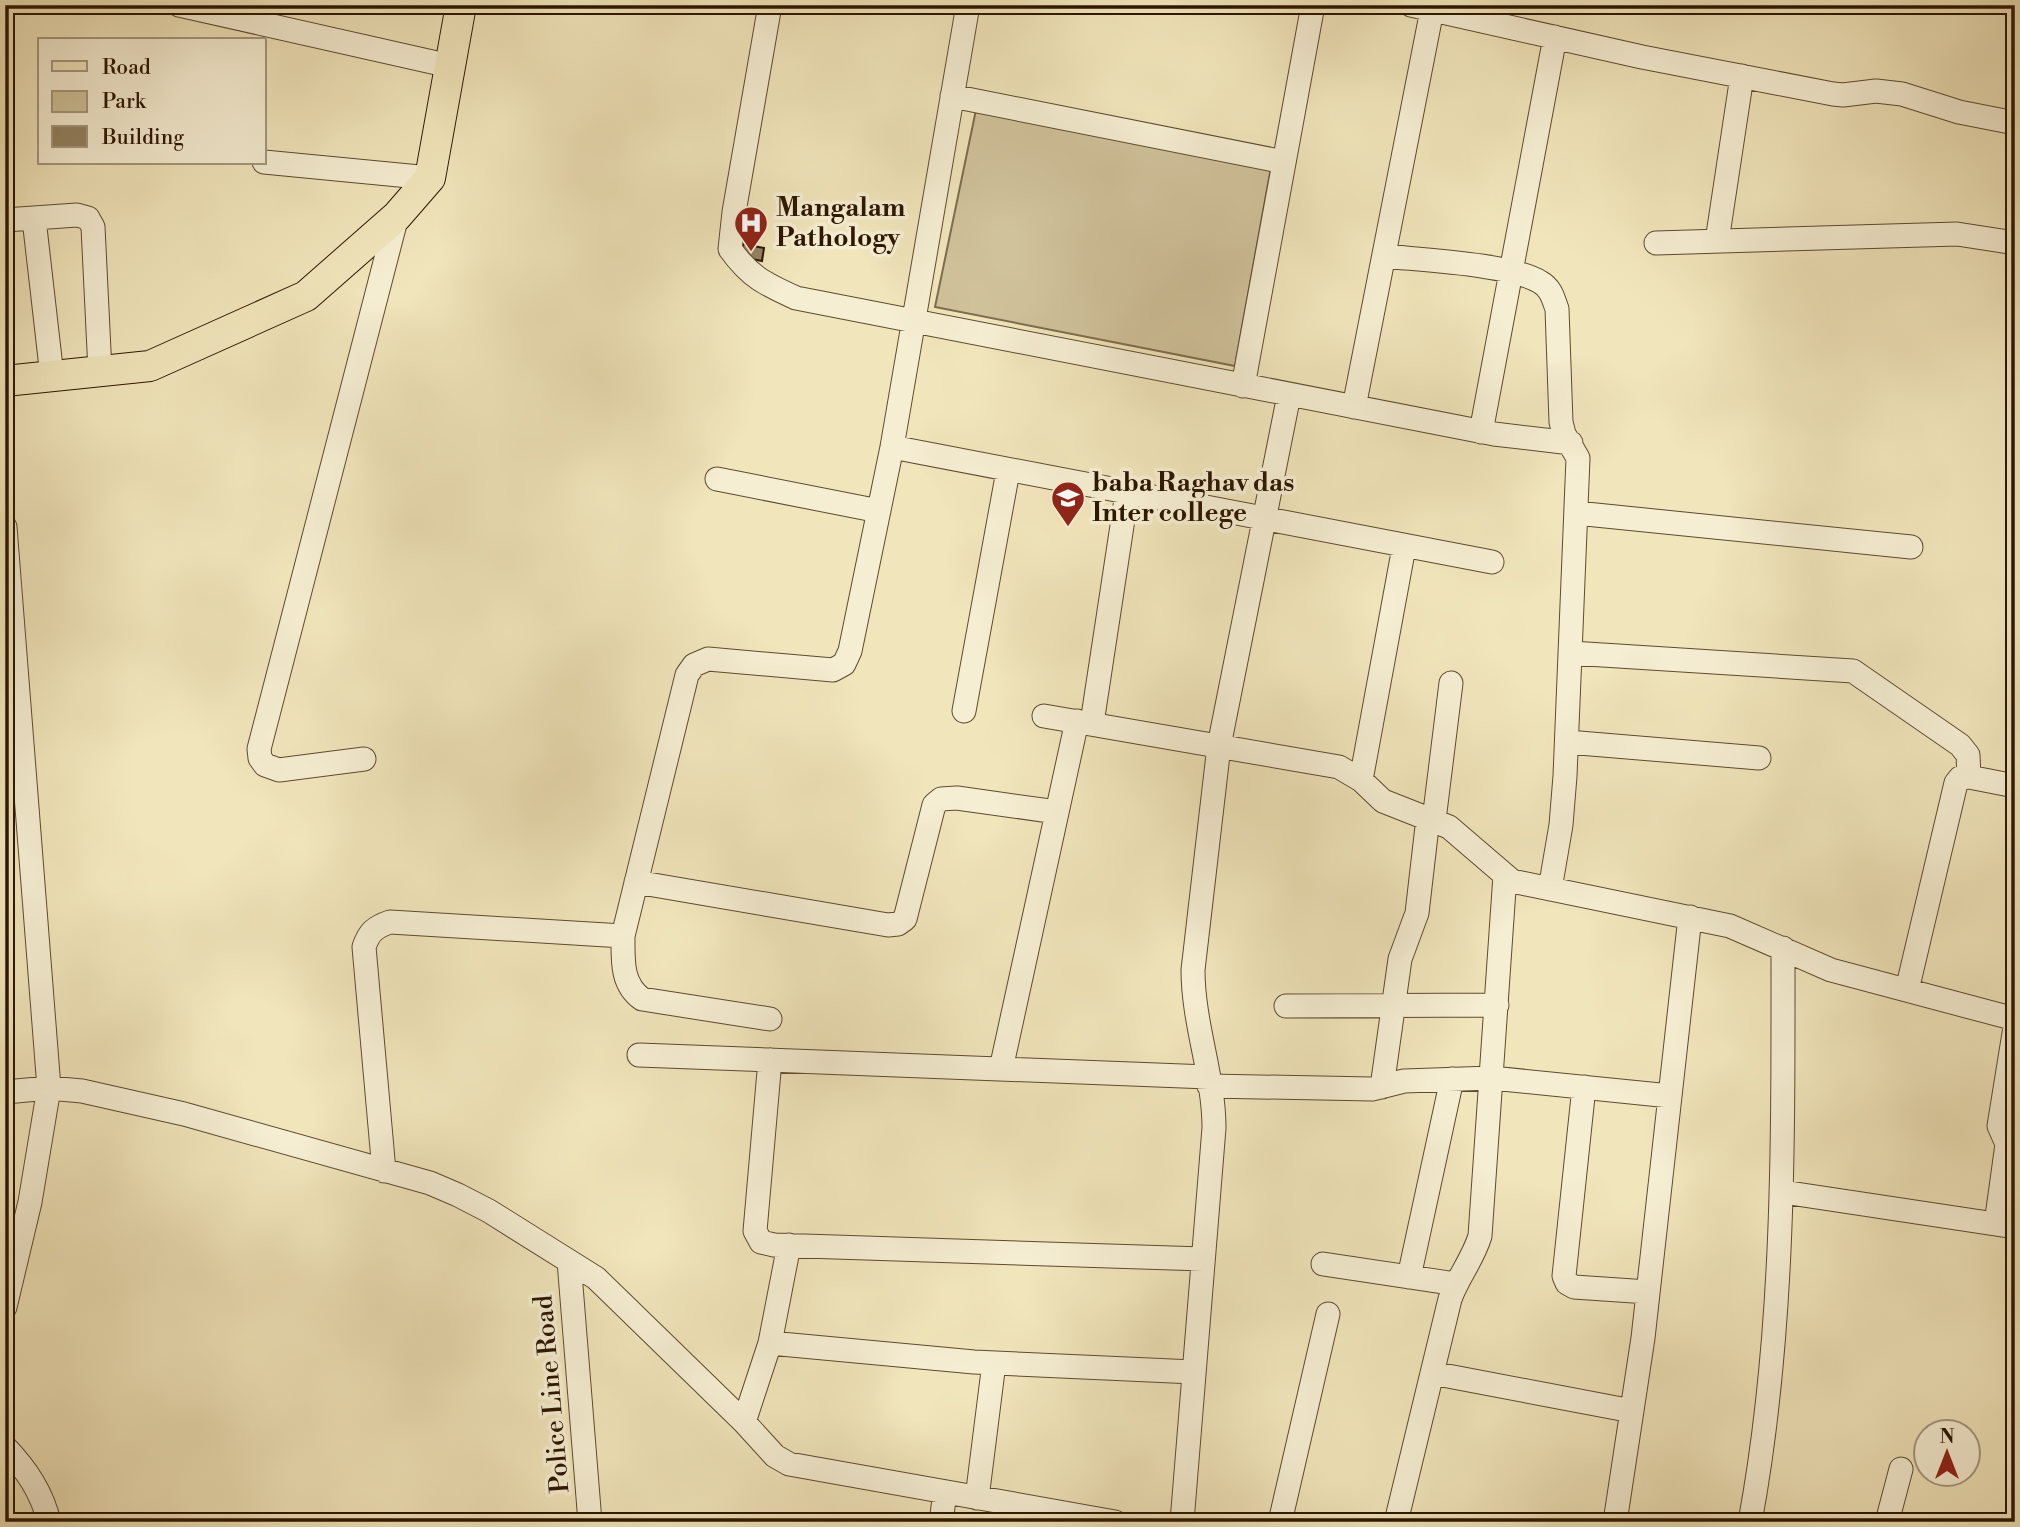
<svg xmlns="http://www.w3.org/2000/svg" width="2020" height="1527" font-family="'Libre Bodoni',serif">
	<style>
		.green { fill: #d0c29b; stroke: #7e6c4e; stroke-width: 2 }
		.building { fill: #928261; stroke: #2c1600; stroke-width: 2 }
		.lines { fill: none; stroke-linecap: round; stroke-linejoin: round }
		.minor-casing { stroke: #5d4a2f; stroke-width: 25 }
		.major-casing { stroke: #2c1600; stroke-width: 32 }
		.minor { stroke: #f6eed3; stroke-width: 23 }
		.major { stroke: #f1e5bb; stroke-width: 30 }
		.labels { text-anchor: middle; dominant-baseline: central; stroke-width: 7; stroke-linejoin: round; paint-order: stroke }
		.poi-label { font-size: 26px; font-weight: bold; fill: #2c1600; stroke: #f6eed3; text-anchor: start }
		.street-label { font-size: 26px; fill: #2c1600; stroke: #f6eed3 }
	</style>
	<rect width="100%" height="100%" fill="#f1e5bb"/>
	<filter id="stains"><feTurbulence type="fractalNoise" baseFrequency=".00286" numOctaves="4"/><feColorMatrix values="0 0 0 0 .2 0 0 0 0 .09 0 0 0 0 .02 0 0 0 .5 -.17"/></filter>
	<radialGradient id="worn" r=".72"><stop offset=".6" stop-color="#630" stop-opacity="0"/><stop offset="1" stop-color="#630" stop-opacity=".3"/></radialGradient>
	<!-- green -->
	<path class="green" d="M977,105L1272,162L1235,366L935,307Z"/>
	<!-- building -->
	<path class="building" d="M743,244L764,248L762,261L741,257Z"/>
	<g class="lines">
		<!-- minor casing -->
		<g class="minor-casing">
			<path id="minor" d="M179,5L450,66
				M770,5L734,212L730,249C750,277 765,284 796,298L1494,434L1571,443
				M1411,5L1642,57L1833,94L1843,95L1876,91L1902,94L1959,112L2015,123
				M952,96L1284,162
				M264,162L430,178
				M34,219L52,376
				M5,220L77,215L88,218L93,227L100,371
				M1717,241L1742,76
				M1656,243L1957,234L2015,243
				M1384,256C1421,260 1511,264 1540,282C1551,288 1553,298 1557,309L1561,422L1564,434L1578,458L1565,776L1561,825L1550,889
				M1243,386L1313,5
				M1354,407L1432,10
				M1481,432L1555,37
				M892,447L1492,562
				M717,479L879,511
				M1576,513L1911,547
				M5,527L49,1088L30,1202L5,1307
				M1571,653L1853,671L1960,745L1968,755L1969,777
				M964,711L1008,471
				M1044,716L1339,767L1361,780L1383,801L1449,827L1512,881L1730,926L1831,970L2015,1019
				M1092,723L1127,493
				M1567,742L1759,758
				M364,759L279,770L265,765L260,758L259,749L397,216
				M1361,780L1404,547
				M1434,820L1451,683
				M636,882L888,925L898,924L905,919L934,805L941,799L957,798L1057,812
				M1907,990L1956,783L1960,778L1969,777L2015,786
				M1286,1006L1497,1005
				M770,1019L642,999C621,984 623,960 623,936L687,675L694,665L708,659L833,670L844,664L850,651L892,447L968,5
				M639,1055L1208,1077
				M770,1060L755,1231L761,1242L774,1245L1203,1259
				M1001,1069L1077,721
				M1209,1086L1372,1089L1404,1081L1492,1078L1670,1096
				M1382,1087L1400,959L1417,913L1428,818
				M1584,1087L1564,1276L1567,1283L1574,1287L1648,1292
				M5,1092L49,1088L82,1091L184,1114L430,1183L458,1195L489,1211L596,1278L744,1422L775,1456L789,1464L1115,1522
				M384,1171L364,947C369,932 375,927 390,922L623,936
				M1783,1192L2015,1227
				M1996,1224L2007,1144L1999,1126L2015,1027
				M569,1261L590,1522
				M1323,1264L1456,1284
				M1409,1277L1452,1079
				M770,1343L974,1362L1194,1372
				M1432,1373L1632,1411
				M744,1422L770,1343L789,1245
				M5,1447C26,1469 42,1492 49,1522
				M977,1498L994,1363
				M941,1522L945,1492
				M1182,1522L1214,1128C1214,1075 1193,1024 1193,970L1219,746L1289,395
				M1280,1522L1328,1314
				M1396,1522L1450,1299C1458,1277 1473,1259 1480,1236L1505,875
				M1615,1522L1643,1338L1690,917
				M1750,1522C1785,1332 1783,1140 1783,948
				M1887,1522L1901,1469"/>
		</g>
		<!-- major casing -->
		<g class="major-casing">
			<path id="major" d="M5,381L150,366L306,296L397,216L430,178L461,5"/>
		</g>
		<!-- minor -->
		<use href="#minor" class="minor"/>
		<!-- major -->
		<use href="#major" class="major"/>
	</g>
	<!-- icons -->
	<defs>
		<g id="hospital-pin" transform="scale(1.75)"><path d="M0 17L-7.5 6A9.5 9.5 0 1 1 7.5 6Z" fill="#8f2418" stroke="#f6eed3"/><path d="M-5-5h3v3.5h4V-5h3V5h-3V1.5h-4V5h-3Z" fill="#fff"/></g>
		<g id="university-pin" transform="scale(1.75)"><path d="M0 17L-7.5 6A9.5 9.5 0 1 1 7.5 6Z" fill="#8f2418" stroke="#f6eed3"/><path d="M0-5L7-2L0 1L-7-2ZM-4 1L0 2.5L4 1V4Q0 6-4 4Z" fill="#fff"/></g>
	</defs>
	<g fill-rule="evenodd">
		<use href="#hospital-pin" x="751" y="223"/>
		<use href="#university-pin" x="1068" y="498"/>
	</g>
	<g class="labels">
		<!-- poi labels -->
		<g class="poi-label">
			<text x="776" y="208">Mangalam<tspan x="776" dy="30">Pathology</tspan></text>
			<text x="1092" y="483">baba Raghav das<tspan x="1092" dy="30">Inter college</tspan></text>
		</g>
		<!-- street labels -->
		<g class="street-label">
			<text transform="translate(552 1394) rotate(-95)">Police Line Road</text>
		</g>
	</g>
	<!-- margin -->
	<rect width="2020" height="1527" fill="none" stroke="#f1e5bb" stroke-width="28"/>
	<rect x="7" y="7" width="2006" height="1513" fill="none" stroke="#2c1600" stroke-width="3.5"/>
	<rect x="14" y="14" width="1992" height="1499" fill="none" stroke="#2c1600" stroke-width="2"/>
	<!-- legend -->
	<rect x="38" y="38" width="228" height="126" fill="#f6eed3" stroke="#a5987f" stroke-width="2"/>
	<rect x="52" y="61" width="35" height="10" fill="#f1e5bb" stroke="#a5987f" stroke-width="2"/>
	<text x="102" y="74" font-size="21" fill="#2c1600">Road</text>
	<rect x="52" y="91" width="35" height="21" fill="#d0c29b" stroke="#a5987f" stroke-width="2"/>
	<text x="102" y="108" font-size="21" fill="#2c1600">Park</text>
	<rect x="52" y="126" width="35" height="21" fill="#928261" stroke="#a5987f" stroke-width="2"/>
	<text x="102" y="144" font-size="21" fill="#2c1600">Building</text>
	<!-- north arrow -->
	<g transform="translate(1947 1453)"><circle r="33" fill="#f6eed3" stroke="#a5987f" stroke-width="2"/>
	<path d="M0-5L12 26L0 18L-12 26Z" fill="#8f2418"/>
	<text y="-10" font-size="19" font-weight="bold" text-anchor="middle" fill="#2c1600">N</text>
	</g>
	<rect width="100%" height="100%" filter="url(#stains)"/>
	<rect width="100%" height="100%" fill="url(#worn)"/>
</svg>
